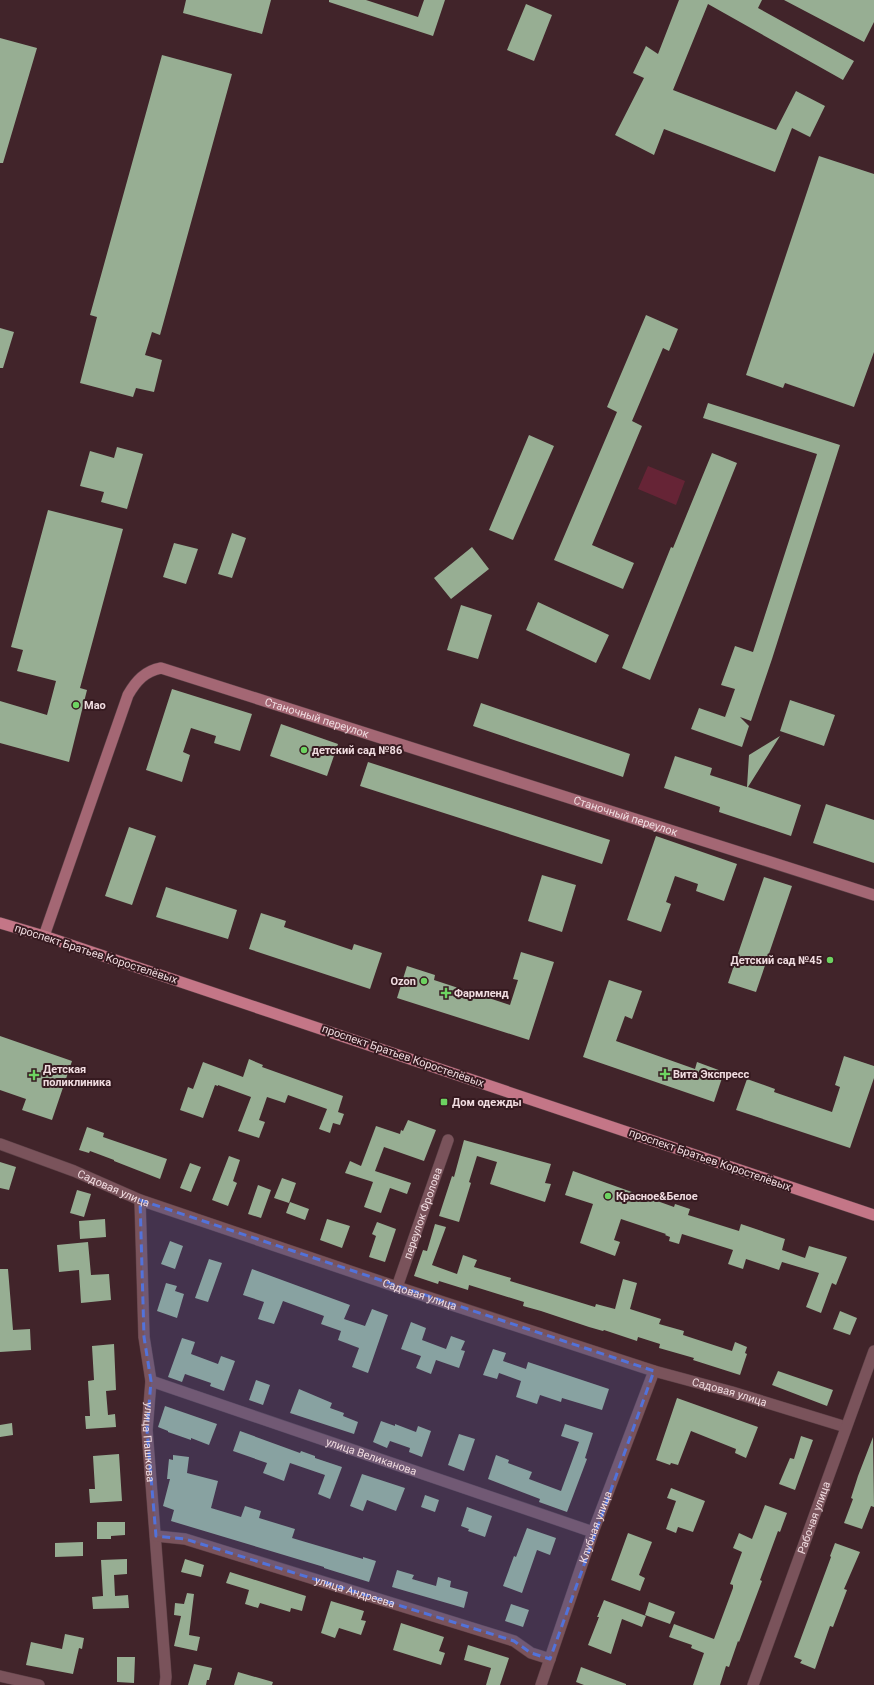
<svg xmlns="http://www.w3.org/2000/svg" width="874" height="1685" font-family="Roboto,sans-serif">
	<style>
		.green { fill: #662436 }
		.building { fill: #97ae93 }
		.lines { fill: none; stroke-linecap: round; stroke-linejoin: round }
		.minor-casing { stroke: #5d4147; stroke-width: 12 }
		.tertiary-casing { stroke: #5d4147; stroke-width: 12 }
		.secondary-casing { stroke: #5d4147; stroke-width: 12 }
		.primary-casing { stroke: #5d4147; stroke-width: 12 }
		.minor { stroke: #7a535b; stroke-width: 11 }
		.tertiary { stroke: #7a535b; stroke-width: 11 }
		.secondary { stroke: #a46774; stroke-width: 11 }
		.primary { stroke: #c47687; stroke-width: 11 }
		.marked { fill: #5272da; fill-opacity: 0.2; stroke: #5272da; stroke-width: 3; stroke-dasharray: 8 5; stroke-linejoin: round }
		.poi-dot { fill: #6dd361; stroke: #361a20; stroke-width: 1.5 }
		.labels { text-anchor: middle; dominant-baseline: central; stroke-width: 4; stroke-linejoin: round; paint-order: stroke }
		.poi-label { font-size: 11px; font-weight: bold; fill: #f0dce0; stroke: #361a20; text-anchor: start }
		.street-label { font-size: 11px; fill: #f0dce0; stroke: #361a20 }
	</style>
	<rect width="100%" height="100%" fill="#41242a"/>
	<!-- green -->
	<path class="green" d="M648,466L685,481L676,505L638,489Z"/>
	<!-- building -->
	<path class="building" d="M186,0H271L262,34L183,13Z
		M329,0H366L418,17L424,0H445L433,36L329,2Z
		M679,0H762L758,8L854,61L843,80L708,4L673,90L776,130L796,91L825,106L810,137L792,128L775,172L664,129L654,155L615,135L644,78L633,73L646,46L658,54Z
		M784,0H874V22L864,42Z
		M526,4L552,15L534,61L507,50Z
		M0,38L37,48L3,163H0Z
		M162,55L232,74L160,335L152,332L145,355L162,360L154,392L136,388L133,397L80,383L97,317L90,315Z
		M819,156L874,174V352L854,407L785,383L783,388L746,375Z
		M646,315L678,329L669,351L663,348L632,421L642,426L592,545L634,563L623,589L554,560L617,412L607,407Z
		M0,328L14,332L3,368H0Z
		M708,403L840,445L772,659L751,721L740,717L749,726L742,747L691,729L699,708L725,717L735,689L721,685L735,646L753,652L817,454L703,418Z
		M529,435L554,446L513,540L489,530Z
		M117,447L143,454L127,509L101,502L104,492L80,486L90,451L114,458Z
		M712,453L737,463L650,680L622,668L671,547L673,548Z
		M48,510L123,529L80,688L87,690L69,762L0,743V701L47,715L56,681L17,671L23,650L11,647Z
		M232,533L246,538L232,578L218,574Z
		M174,543L198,549L186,584L163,577Z
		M472,547L489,569L451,599L434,578Z
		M538,602L609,635L596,663L526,630Z
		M461,605L492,615L478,659L447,650Z
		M172,689L252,714L240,751L214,743L216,736L191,728L183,752L190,755L182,782L146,770Z
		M790,700L835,715L824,746L780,731Z
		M481,703L630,754L623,777L473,726Z
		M281,724L338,744L327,776L270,756Z
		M780,736L748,787L801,805L791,836L719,812L720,807L664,788L675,756L712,768L710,775L747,787L749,755Z
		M368,762L610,840L602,864L360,786Z
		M826,804L874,820V863L813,843Z
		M129,827L156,836L132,905L105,896Z
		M656,836L737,864L724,901L696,891L698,884L675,876L666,902L671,904L661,932L627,920Z
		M542,875L576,885L562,932L528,921Z
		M764,877L792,886L756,992L728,983Z
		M166,887L237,910L228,939L156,917Z
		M261,913L286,921L284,927L352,950L354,944L382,953L370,989L249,949Z
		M521,952L554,962L529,1040L397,998L407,966L435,975L434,980L510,1005L518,980L513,979Z
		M609,980L642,991L632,1019L625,1016L616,1041L695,1069L697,1062L724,1072L714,1102L583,1057Z
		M0,1036L72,1061L52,1120L22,1110L26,1099L0,1090Z
		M844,1056L874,1066V1078L850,1148L736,1110L747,1079L775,1089L774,1092L832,1112L840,1087L835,1085Z
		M249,1059L263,1065L262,1067L343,1096L338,1112L344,1114L340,1125L333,1123L330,1133L319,1129L327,1109L288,1095L285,1103L267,1097L259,1120L265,1122L259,1138L238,1131L251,1097L218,1085V1086L215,1085L203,1118L180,1110L188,1087L193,1089L203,1062L243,1077Z
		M408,1120L436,1130L424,1161L384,1147L375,1171L411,1183L407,1194L390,1188L381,1213L364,1207L373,1182L345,1173L350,1161L361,1166L376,1126L400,1134L401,1130L403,1131Z
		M87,1127L104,1133L103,1137L167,1159L160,1179L114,1161V1160L90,1151L89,1153L79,1150Z
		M464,1140L551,1164L545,1183L551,1184L545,1202L490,1184L497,1162L477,1156L469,1182L471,1183L459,1222L439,1216L452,1176L454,1177Z
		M229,1156L240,1160L233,1181L237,1183L228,1206L212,1200Z
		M0,1162L16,1167L9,1190L0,1188Z
		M190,1163L201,1167L191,1192L180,1188Z
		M573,1171L674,1207L675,1204L690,1209L688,1215L739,1231L741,1224L785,1239L782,1250L805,1258L809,1246L847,1257L836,1285L832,1283L821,1313L806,1307L819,1273L782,1262L779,1270L746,1259L743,1269L728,1264L733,1250L682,1234L679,1244L669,1241L670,1237L665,1235L666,1234L621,1219L614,1240L620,1242L615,1256L580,1243L593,1204L565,1195Z
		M282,1178L296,1183L289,1203L274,1198Z
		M258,1185L271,1190L261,1218L248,1214Z
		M77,1190L91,1194L84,1217L70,1213Z
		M290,1202L309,1209L305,1220L286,1213Z
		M105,1219L106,1237L80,1239L79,1221Z
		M327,1219L350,1226L342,1248L320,1240Z
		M377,1222L396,1229L385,1262L369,1257L376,1236L372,1234Z
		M435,1224L446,1227L432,1265L457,1274L463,1255L477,1260L474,1267L511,1278L510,1281L595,1307L596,1304L615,1309L623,1279L637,1283L630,1309L661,1319L659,1324L684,1331L683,1335L732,1351L735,1342L747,1347L745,1353L747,1354L740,1375L693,1360L694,1358L659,1348L660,1344L638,1337L637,1341L604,1330L603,1331L589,1327L541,1311L523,1306L524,1302L469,1285L468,1290L439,1281L438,1284L414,1276L423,1250L427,1251Z
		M170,1241L183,1246L175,1269L161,1264Z
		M88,1242L91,1275L109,1274L111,1300L81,1303L79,1270L59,1272L57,1245Z
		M209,1259L222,1263L208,1302L195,1298Z
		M0,1269H8L13,1330L30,1329L31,1350L0,1352Z
		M252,1269L350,1305L344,1319L365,1326L372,1309L388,1315L368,1373L352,1367L359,1348L338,1340L341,1331L321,1324L324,1316L283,1301L274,1324L258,1319L264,1302L243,1295Z
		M166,1283L177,1286L175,1291L184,1294L177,1318L157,1311Z
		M840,1311L857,1318L850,1335L833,1329Z
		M411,1322L426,1328L422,1340L446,1349L451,1336L465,1341L461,1350L465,1351L459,1368L436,1360L431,1374L416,1368L421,1356L401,1349Z
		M182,1338L195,1342L191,1354L218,1364L221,1356L235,1361L224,1391L210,1386L211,1383L185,1374L182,1382L168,1377Z
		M114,1344L116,1390L106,1391L108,1415L115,1414L116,1427L86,1429L85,1416H90L88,1381L94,1380L92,1346Z
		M493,1349L506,1353L503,1361L526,1369L528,1362L609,1389L602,1410L562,1398L561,1402L540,1395L537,1404L516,1397L521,1381L499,1373L497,1379L483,1375Z
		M778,1371L833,1390L827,1406L772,1385Z
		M256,1380L270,1385L263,1405L249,1400Z
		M299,1389L332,1403L330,1408L344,1413L343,1416L358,1422L354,1434L290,1413Z
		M677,1398L758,1427L746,1458L735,1453L736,1449L691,1431L678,1465L671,1463L670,1465L656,1460Z
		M165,1406L217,1424L209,1445L191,1438V1440L168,1432V1431L158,1427Z
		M381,1421L395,1426V1424L416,1432L418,1426L431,1431L422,1457L409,1452L410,1448L390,1441L387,1448L373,1442Z
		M12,1423L13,1435L0,1437V1425Z
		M565,1424L593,1433L585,1458L587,1459L567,1512L539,1502L540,1499L488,1479L496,1455L509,1460L508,1463L532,1472L529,1479L561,1491L579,1442L561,1436Z
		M240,1431L300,1453L301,1451L315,1456V1458L342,1467L330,1499L318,1494L325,1475L290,1463L284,1481L263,1473L267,1463L233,1451Z
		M459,1434L475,1439L464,1471L448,1465Z
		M801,1436L813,1440L795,1490L779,1484L790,1458L794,1459Z
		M873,1437L874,1507L871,1506L862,1529L844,1523L853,1499L851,1498L858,1476Z
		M119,1454L122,1501L90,1503L89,1489H95L93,1456Z
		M173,1455L189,1457L187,1473L218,1481L211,1508L241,1517L245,1506L261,1511L259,1518L295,1529L292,1538L363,1559V1557L376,1561L369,1582L324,1568V1567L171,1521L174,1510L163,1506L170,1479H167L169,1459L173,1460Z
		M362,1474L405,1488L396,1511L367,1500L363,1511L350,1506Z
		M671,1488L705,1501L693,1532L678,1527L676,1533L666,1529L676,1501L667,1498Z
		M425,1495L439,1500L435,1512L421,1507Z
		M765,1505L787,1513L780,1532L778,1531L760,1580L762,1581L739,1642L738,1641L729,1667L726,1666L720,1685H693L704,1653L691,1648L692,1645L669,1637L674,1624L714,1639L733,1588V1585L730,1584L742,1552L733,1548L739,1533L752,1539Z
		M467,1507L492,1516L485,1537L468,1531L469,1529L461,1526Z
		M97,1522H125V1535L111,1536V1539H97Z
		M527,1528L556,1538L550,1555L537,1550L522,1593L503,1586L514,1556L516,1557Z
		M628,1533L652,1542L639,1575L645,1578L640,1591L611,1580Z
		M83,1542V1556L55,1557V1543Z
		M835,1543L860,1552L844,1589L847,1590L833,1627L830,1626L815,1669L800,1663L802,1660L794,1657L831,1557L830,1556Z
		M127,1559V1574L114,1575L115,1596L128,1595L129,1608L93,1609L92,1597L103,1596L101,1560Z
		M185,1559L204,1565L201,1577L181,1572Z
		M397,1570L414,1575L412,1579L436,1586L438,1577L451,1581L450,1587L468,1592L464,1608L392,1587Z
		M230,1572L306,1596L302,1611L291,1608L290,1612L260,1603L258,1608L245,1604L249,1590L226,1583Z
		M187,1593L194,1594L189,1635L200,1637L197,1651L174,1646L181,1616L174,1615L175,1603L184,1604Z
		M604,1600L646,1616L642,1627L622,1619L611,1654L588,1645L599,1617H597Z
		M331,1601L364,1611L361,1620L366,1621L361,1635L339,1628L335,1638L321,1633Z
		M649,1602L675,1612L670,1624L645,1615Z
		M511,1604L529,1610L523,1627L505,1621Z
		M401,1623L444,1637L439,1651L445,1653L441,1665L393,1650Z
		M65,1634L84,1638L82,1649L79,1648L73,1674L26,1665L31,1642L62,1649Z
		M468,1645L509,1658L500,1685H486L491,1668L464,1660Z
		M117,1657H135L134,1683L117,1682Z
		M194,1664L212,1668L209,1680H207L206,1685H188Z
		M581,1667L626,1684V1685H584L576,1682Z
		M238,1672L273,1682L272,1685H234Z"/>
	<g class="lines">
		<!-- minor casing -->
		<g class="minor-casing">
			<g id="minor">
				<path id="s1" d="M0,1144L74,1171L140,1200L397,1287L654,1371L732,1392L846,1427"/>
				<path id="s2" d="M140,1200L144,1337L151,1381L147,1430L166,1677L165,1685"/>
				<path id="s3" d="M397,1287L448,1140"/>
				<path id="s4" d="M151,1381L593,1532"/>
				<path id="s5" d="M156,1536L185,1539L514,1641L531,1653L550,1659"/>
				<path d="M0,1676L39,1685"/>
				<path id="s6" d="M541,1685L593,1532L654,1371"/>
			</g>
		</g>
		<!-- tertiary casing -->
		<g class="tertiary-casing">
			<g id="tertiary">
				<path id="s7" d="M753,1685L874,1351"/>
			</g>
		</g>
		<!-- secondary casing -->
		<g class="secondary-casing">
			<g id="secondary">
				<path id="s8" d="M44,936L128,695C136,681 145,671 161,668L874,895"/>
			</g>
		</g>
		<!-- primary casing -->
		<g class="primary-casing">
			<path id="primary" d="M0,923L44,936L874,1215"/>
		</g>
		<!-- minor -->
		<use href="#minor" class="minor"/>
		<!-- tertiary -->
		<use href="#tertiary" class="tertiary"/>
		<!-- secondary -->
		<use href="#secondary" class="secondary"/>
		<!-- primary -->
		<use href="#primary" class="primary"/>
	</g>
	<!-- marked area -->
	<path class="marked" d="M140,1200L654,1371L550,1659L531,1653L514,1641L185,1539L156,1536L147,1430L151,1381L144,1337Z"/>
	<!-- markers -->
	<g class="poi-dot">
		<circle cx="76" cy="705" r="4"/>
		<circle cx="304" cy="750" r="4"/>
		<circle cx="830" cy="960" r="4"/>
		<circle cx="424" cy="981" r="4"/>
		<path d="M444 987h4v4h4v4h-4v4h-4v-4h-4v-4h4z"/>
		<path d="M663 1068h4v4h4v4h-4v4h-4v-4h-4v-4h4z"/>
		<path d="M32 1069h4v4h4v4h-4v4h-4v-4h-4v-4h4z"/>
		<rect x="440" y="1098" width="8" height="8" rx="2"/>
		<circle cx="608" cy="1196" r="4"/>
	</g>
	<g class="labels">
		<!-- poi labels -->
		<g class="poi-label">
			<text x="84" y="705">Мао</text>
			<text x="312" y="750">детский сад №86</text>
			<text x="822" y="960" text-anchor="end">Детский сад №45</text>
			<text x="416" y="981" text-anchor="end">Ozon</text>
			<text x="454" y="993">Фармленд</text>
			<text x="43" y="1069">Детская<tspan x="43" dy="13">поликлиника</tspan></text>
			<text x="673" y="1074">Вита Экспресс</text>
			<text x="452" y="1102">Дом одежды</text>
			<text x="616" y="1196">Красное&amp;Белое</text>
		</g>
		<!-- street labels -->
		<g class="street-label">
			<text stroke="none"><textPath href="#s8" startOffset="463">Станочный переулок</textPath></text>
			<text stroke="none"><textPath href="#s8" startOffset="787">Станочный переулок</textPath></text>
			<text transform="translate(96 954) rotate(18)">проспект Братьев Коростелёвых</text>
			<text transform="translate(403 1056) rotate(19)">проспект Братьев Коростелёвых</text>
			<text transform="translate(710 1160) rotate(19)">проспект Братьев Коростелёвых</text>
			<text stroke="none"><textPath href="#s1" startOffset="122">Садовая улица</textPath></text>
			<text stroke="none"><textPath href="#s3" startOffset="78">переулок Фролова</textPath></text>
			<text stroke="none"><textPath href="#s1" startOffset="446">Садовая улица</textPath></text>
			<text stroke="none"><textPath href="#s1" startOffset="771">Садовая улица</textPath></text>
			<text stroke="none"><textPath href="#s2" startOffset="243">улица Пашкова</textPath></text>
			<text stroke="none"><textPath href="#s4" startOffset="233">улица Великанова</textPath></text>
			<text stroke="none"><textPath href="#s7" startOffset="178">Рабочая улица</textPath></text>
			<text stroke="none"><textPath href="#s6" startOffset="167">Клубная улица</textPath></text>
			<text stroke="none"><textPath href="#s5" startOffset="207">улица Андреева</textPath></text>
		</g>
	</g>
</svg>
